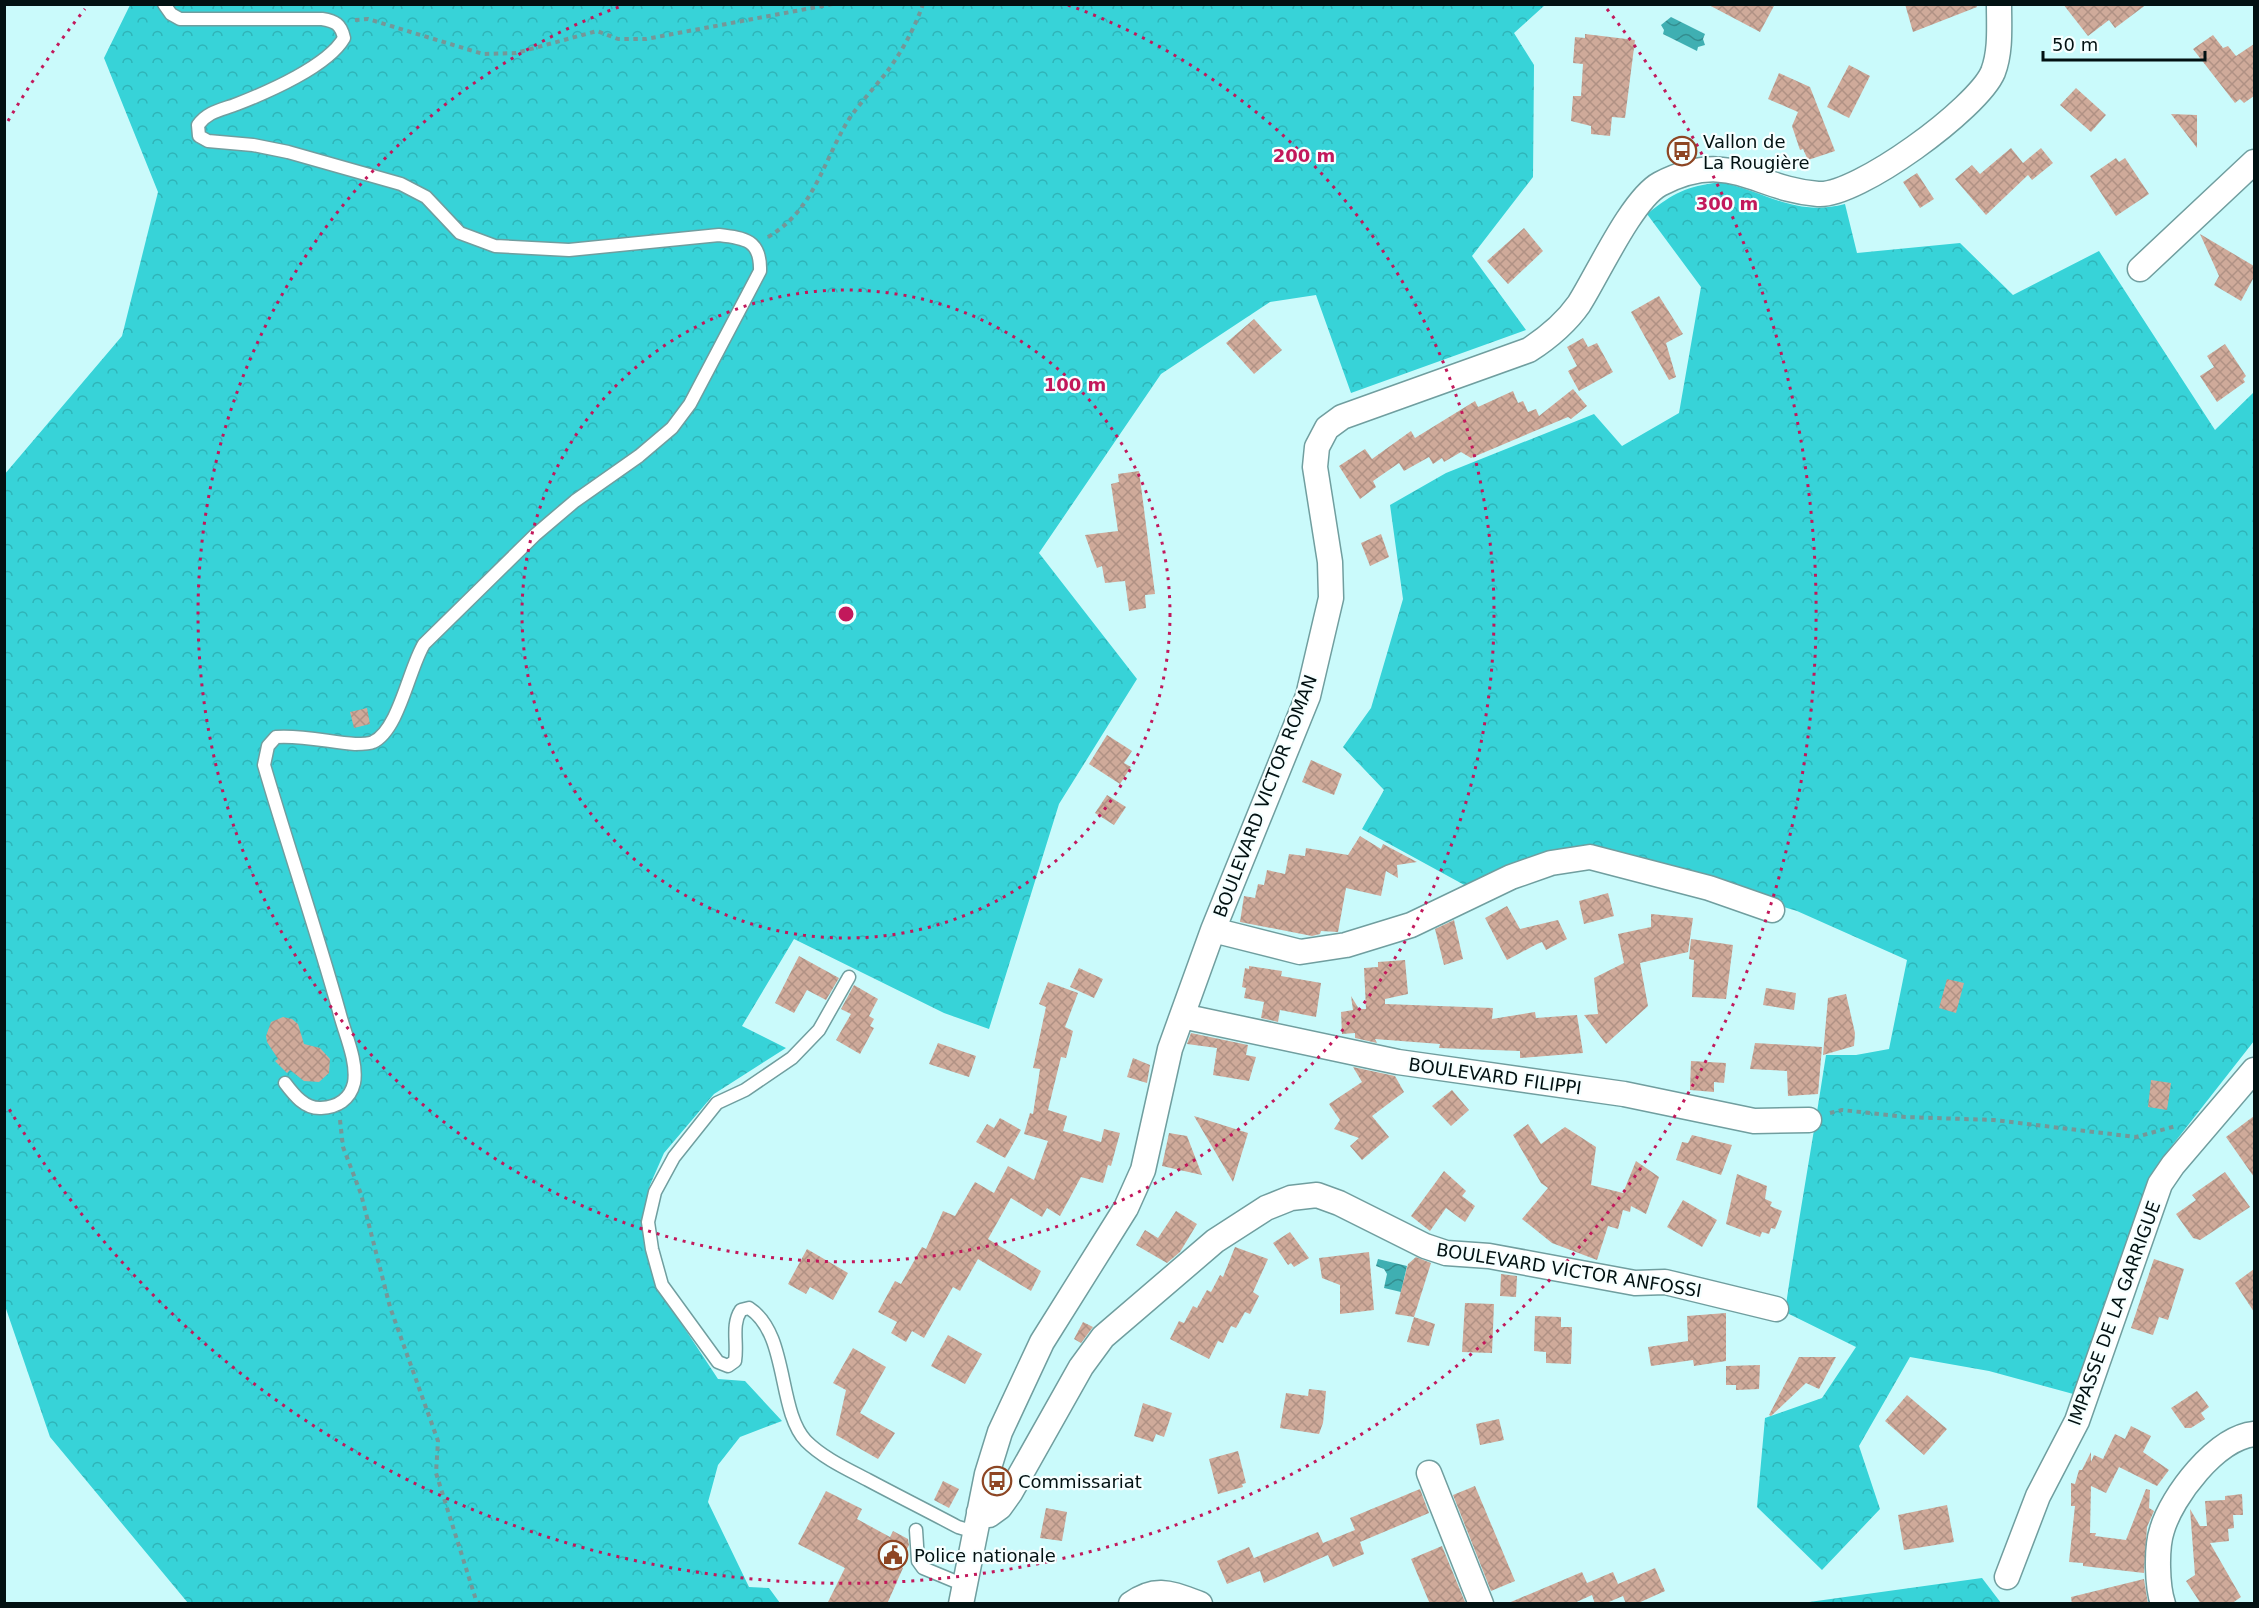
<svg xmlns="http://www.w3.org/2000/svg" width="2259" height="1608" font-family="'DejaVu Sans',sans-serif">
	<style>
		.forest { fill: url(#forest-crowns) }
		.water { fill: url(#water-waves) }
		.building { fill: url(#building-cross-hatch) }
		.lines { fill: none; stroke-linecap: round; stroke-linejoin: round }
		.lane-casing { stroke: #709e9f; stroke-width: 15 }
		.street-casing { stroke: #709e9f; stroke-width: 27 }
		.path { stroke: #759798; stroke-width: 4; stroke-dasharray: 4.5 4.5; stroke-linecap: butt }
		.lane { stroke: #fff; stroke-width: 12 }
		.street { stroke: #fff; stroke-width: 24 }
		.ring { fill: none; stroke: #c2185b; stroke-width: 3; stroke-dasharray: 3 6 }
		.labels { text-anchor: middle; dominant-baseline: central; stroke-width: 4.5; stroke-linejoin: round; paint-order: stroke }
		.poi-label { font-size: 18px; fill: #021112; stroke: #f6ffff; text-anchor: start }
		.street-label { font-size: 18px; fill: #021112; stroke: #f6ffff }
		.centre { fill: #c2185b; stroke: #f6ffff; stroke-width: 3 }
		.ring-label { font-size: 18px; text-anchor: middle; font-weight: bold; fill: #c2185b; stroke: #f6ffff; stroke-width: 4.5; stroke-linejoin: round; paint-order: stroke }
	</style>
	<defs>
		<pattern id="forest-crowns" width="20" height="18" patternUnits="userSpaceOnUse" patternTransform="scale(1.5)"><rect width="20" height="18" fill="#37d3d8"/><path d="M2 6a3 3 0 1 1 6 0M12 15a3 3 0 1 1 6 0" fill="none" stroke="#2fb4b8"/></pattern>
		<pattern id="water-waves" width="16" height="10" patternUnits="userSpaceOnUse" patternTransform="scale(1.5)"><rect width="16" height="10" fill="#3fafb2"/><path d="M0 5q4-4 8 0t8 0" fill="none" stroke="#338d8f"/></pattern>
		<pattern id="building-cross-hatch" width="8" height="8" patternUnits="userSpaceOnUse" patternTransform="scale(1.5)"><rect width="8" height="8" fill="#cfaa9a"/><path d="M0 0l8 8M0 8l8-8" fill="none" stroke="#b09184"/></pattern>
	</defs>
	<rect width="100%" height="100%" fill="#cafafb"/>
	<!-- forest -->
	<path class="forest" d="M130,5H1545L1514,33L1534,65L1533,177L1472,256L1526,330L1351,393L1316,295L1270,302L1161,374L1039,553L1137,679L1059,804L989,1029L944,1013L794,939L742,1026L786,1048L714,1094L664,1153L650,1185L642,1219L656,1285L718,1379L745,1381L782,1421L740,1437L718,1465L708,1502L749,1587L769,1588L780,1603H188L50,1437L4,1303V475L122,336L158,192L104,58Z
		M1720,182C1768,192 1794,217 1845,204L1857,253L1960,243L2013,295L2099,251L2215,430L2254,392V1041L2167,1152L2077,1395L1989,1371L1910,1357L1859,1446L1880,1509L1822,1570L1757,1507L1765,1418L1822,1398L1856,1347L1785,1312C1797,1226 1813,1141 1826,1055H1856L1889,1049L1907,960L1797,911L1595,850L1468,887L1362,829L1384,790L1343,747L1371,708L1403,599L1390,505L1446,473L1594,414L1622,446L1679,413L1701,287L1647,214C1675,192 1685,187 1720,182Z
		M1982,1578L2001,1603H1802Z"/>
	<!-- water -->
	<path class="water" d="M1671,17L1705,34L1703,39L1705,45L1698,47L1697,51L1663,34L1664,30L1661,25Z
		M1378,1259L1407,1266L1401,1292L1384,1288L1387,1274L1384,1269L1376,1266Z"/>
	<!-- building -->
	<path class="building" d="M1707,4H1775L1760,32Z
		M1905,4H1976L1977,7L1913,32Z
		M2063,4H2147L2115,28L2109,20L2088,36Z
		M1585,34L1635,40L1625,118L1612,117L1610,136L1591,134V126L1571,121L1573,96H1581L1583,64L1573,63L1575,37L1585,38Z
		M2213,35L2223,48L2228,46L2236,56L2254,44V96L2244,103L2240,99L2235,103L2193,49Z
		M1849,65L1870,76L1849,118L1827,107Z
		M1779,73L1810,87L1835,151L1808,160L1803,149L1800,150L1792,126L1798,112L1768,99Z
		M2076,88L2106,115L2091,132L2060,105Z
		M2171,114L2197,115V148Z
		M2011,148L2023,163L2041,148L2053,163L2032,180L2028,175L1986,215L1955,179L1972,165L1980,174Z
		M2116,158L2119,162L2125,158L2149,194L2116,216L2090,176Z
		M1917,173L1934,199L1920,208L1903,182Z
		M1524,228L1543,251L1508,284L1487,261Z
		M2200,234L2254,266V277L2241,301L2214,285L2219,276Z
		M1659,296L1683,334L1666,343L1676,377L1669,380L1631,312Z
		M1254,319L1282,350L1254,374L1226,343Z
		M1583,338L1588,347L1597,343L1613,372L1579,391L1568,371L1577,366L1567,347Z
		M2225,344L2246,376L2243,379L2245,382L2217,402L2200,376L2214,367L2207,356Z
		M1573,389L1587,406L1571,419L1568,417L1471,458L1461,452L1444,462L1442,458L1433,464L1429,457L1404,471L1399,463L1373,481L1376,487L1360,499L1339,466L1365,449L1372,459L1411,431L1415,438L1475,401L1478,407L1513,391L1518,403L1523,401L1528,412L1536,409L1539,416Z
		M1139,471L1155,594L1145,595L1146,608L1129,611L1125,581L1105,583L1102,566L1097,568L1085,535L1118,531L1111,484L1119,482L1118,474Z
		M1381,534L1389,557L1370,566L1361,543Z
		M367,708L370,724L354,728L350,712Z
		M1107,735L1132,751L1124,763L1131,767L1120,784L1089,764Z
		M1311,760L1342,774L1334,795L1302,782Z
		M1107,795L1126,807L1114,825L1095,813Z
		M1360,836L1381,849L1383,844L1417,862L1397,865L1398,878L1386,871L1381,896L1346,888L1338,932L1321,931L1320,934L1312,936L1240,922L1244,896L1255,898L1258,884L1264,885L1267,870L1285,874L1289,854L1305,856L1306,848L1348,855Z
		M1608,893L1614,916L1584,924L1579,901Z
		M1507,906L1520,929L1558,920L1567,939L1546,950L1542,942L1537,944L1507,960L1485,918Z
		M1651,914L1693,918L1688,952L1640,963L1648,1006L1606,1044L1584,1015L1598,1014L1594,978L1624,963L1618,934L1651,927Z
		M1454,920L1463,959L1444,965L1435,929Z
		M1691,939L1733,945L1726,999L1692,997L1694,960L1689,959Z
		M799,956L839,978L826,1000L807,990L794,1013L775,1003Z
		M1405,960L1408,994L1385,999V1004L1493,1008L1492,1019L1535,1012L1536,1018L1577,1015L1583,1053L1520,1058V1051L1439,1048L1440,1044L1375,1039L1377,1043L1355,1038V1033L1342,1034L1341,1012L1353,1010L1351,996L1359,1009H1366L1364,968L1378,967V962Z
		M1249,966L1282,971L1281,976L1321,983L1316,1017L1280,1010L1278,1022L1261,1018L1264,1002L1244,998L1246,988L1242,987L1245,968L1249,969Z
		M1079,968L1103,979L1094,998L1070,987Z
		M1947,979L1964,983L1956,1013L1939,1008Z
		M1048,982L1078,993L1065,1027L1073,1031L1066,1058L1061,1057L1048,1110L1067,1116L1063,1131L1101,1142L1104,1129L1120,1133L1111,1166L1108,1165L1103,1183L1081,1177L1060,1216L1047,1208L1042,1217L1011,1198L988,1239L1041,1271L1031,1291L978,1259L960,1291L953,1287L924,1338L912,1331L906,1342L891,1333L897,1322L878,1312L895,1281L901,1284L922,1247L926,1249L943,1211L955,1216L975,1182L994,1193L1008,1166L1034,1180L1048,1141L1024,1134L1030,1113L1033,1114L1040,1069L1033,1068L1046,1007L1039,1004Z
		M854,985L878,999L869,1016L874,1019L870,1026L874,1028L860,1054L836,1040L851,1014L841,1009Z
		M1766,988L1796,993L1794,1010L1763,1005Z
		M1846,994L1855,1033L1854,1046L1823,1055L1828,998Z
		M283,1017L292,1019L298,1024L304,1044L320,1048L330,1059L329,1073L319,1082L304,1081L290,1070L287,1073L275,1061L278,1059L267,1042L266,1036L271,1022Z
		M1191,1033L1248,1045L1246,1055L1256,1057L1249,1081L1213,1075L1217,1048L1187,1044Z
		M938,1043L976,1056L969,1077L929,1064Z
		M1755,1043L1822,1047L1818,1094L1788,1096L1787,1071L1750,1069Z
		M1133,1058L1150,1065L1147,1083L1127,1077Z
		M1691,1061L1726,1063L1724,1083L1714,1082V1092L1690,1090Z
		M1353,1067L1395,1076L1404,1092L1372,1116L1389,1137L1362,1160L1350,1146L1359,1138L1334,1129L1340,1120L1329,1104L1362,1082Z
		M2151,1080L2171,1083L2167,1110L2148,1107Z
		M1452,1090L1469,1110L1451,1126L1432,1106Z
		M1194,1116L1248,1133L1233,1182Z
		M2254,1116V1177L2226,1137Z
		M1000,1118L1021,1130L1005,1158L976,1142L987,1124L994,1128Z
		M1528,1124L1541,1144L1565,1127L1596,1147L1591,1185L1623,1193L1636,1161L1659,1177L1646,1214L1631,1206L1630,1212L1623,1210L1618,1229L1608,1226L1597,1260L1552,1243L1522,1219L1548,1188L1541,1183L1513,1135Z
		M1169,1133L1187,1136L1202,1175L1162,1166Z
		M1692,1135L1732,1145L1721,1175L1676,1160L1682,1142L1688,1143Z
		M1444,1171L1466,1191L1462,1196L1475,1206L1465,1222L1446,1208L1430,1231L1411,1216Z
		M2225,1172L2250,1207L2200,1240L2193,1238L2176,1214L2196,1200L2192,1195Z
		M1737,1174L1767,1186L1765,1199L1772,1202L1770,1206L1782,1211L1775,1229L1771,1228L1769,1234L1762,1232L1760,1237L1726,1224Z
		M1683,1200L1717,1220L1702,1247L1667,1227Z
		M1176,1211L1197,1224L1180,1252L1167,1263L1136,1245L1145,1230L1158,1238Z
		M1290,1232L1309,1258L1294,1267L1291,1263L1288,1265L1273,1243Z
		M1235,1247L1268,1259L1253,1292L1259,1296L1250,1314L1245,1312L1236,1328L1231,1326L1223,1343L1218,1341L1209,1359L1170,1339L1179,1321L1184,1323L1193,1306L1197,1308L1207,1290L1211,1292L1220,1275L1223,1277Z
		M807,1249L848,1273L833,1300L810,1287L806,1294L788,1284Z
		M1369,1252L1374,1310L1340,1314V1285L1322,1278L1319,1258Z
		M1416,1257L1431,1263L1414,1317L1395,1314L1408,1264Z
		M2154,1259L2184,1269L2168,1320L2159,1317L2153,1335L2131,1328Z
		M2254,1269V1312L2235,1283Z
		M1501,1274L1517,1276L1516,1297L1500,1296Z
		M1465,1303L1494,1304L1492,1353L1462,1352Z
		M1726,1313V1361L1694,1366L1693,1360L1651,1366L1648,1347L1688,1341L1687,1316Z
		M1535,1316L1561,1317V1327H1572L1571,1364L1546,1363V1352L1534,1351Z
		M1414,1317L1435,1324L1429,1346L1407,1342Z
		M1083,1322L1093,1327L1081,1343L1074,1339Z
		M948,1335L982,1354L965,1384L931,1366Z
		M853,1348L886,1367L860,1413L895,1433L878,1459L836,1435L846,1390L833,1383Z
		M1799,1357H1836L1819,1389L1806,1383L1771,1416L1769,1415Z
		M1760,1365L1759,1389L1736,1390V1385H1726V1366Z
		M1309,1389L1326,1391L1323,1423L1319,1434L1280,1428L1286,1393L1308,1396Z
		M2197,1391L2209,1407L2201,1413L2205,1419L2191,1428H2185L2171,1408Z
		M1907,1395L1947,1429L1924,1455L1885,1421Z
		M1143,1403L1172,1413L1164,1437L1156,1434L1153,1442L1134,1436Z
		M1499,1419L1504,1440L1480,1445L1476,1424Z
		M2131,1426L2151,1436L2143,1452L2169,1470L2157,1486L2119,1467L2106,1493L2091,1486L2090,1533H2096L2095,1536L2126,1540L2146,1489L2150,1490L2149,1508L2154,1511L2147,1527L2144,1573L2083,1566V1563L2069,1562L2075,1506H2071V1483L2075,1484L2079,1470H2082L2091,1452V1462L2094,1455L2103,1459L2115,1434L2125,1439Z
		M1238,1451L1246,1483L1242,1484L1243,1487L1218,1494L1209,1459Z
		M943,1481L959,1489L949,1508L934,1500Z
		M1475,1486L1515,1581L1491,1591L1453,1495Z
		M1420,1489L1429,1513L1360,1542L1364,1554L1333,1567L1328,1555L1264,1583L1260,1571L1227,1584L1217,1561L1249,1547L1257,1565L1254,1558L1318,1532L1323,1543L1355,1530L1350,1518Z
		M826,1491L862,1509L857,1519L890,1537L893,1531L908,1539L909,1545L899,1565L903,1568L887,1604H827L845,1568L798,1544Z
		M2242,1494L2243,1515H2233L2234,1528L2228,1529L2229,1541L2210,1543L2241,1597L2231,1604H2201L2186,1581L2195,1575L2190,1509L2200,1526H2207L2205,1501L2225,1500V1496Z
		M1947,1505L1954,1542L1904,1550L1898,1515Z
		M1046,1508L1067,1512L1062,1541L1040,1538Z
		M1442,1546L1465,1602L1460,1604H1430L1411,1559Z
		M1655,1568L1665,1591L1636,1604H1626L1623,1596L1604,1604H1595L1592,1595L1572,1604H1506L1582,1572L1587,1583L1613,1572L1618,1584Z
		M2144,1579L2148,1604H2072L2071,1597Z"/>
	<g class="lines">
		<!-- lane casing -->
		<g class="lane-casing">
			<path id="lane" d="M164,4L171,14L180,19H322C335,21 341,24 344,38C328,66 268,92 237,104C222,110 208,111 198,125L199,136L208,141L253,145L288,152L401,184L426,197L460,233L495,246L569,250L719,235C745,238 761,240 760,271L690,404L672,428L639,456L575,501L535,535L424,644C409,668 399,730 373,742C369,744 360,744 355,744C329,742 302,735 276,737L268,746L264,765C288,847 316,929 339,1011C344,1032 358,1061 354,1083C350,1100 337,1107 321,1108C305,1109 294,1095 285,1083
				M849,977L819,1030L792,1058L745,1090L717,1103L674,1157L655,1192L648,1222L652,1249L662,1285L718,1362L728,1366L735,1361C738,1343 731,1325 741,1310L749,1308C789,1334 777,1410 806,1441C823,1458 847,1469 868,1480C898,1496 928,1511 958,1527L975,1532
				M916,1530L918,1561L923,1568L964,1585"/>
		</g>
		<!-- street casing -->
		<g class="street-casing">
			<path id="street" d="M2140,269L2254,162
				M1213,930L1300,952L1346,945L1411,925L1511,877L1551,863L1590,857L1709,888L1772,910
				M1182,1016L1398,1062L1624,1094L1754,1121L1809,1120
				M1429,1473L1481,1604
				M979,1512L989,1515L1000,1507L1010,1493L1081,1367L1103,1337L1215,1241L1266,1208L1291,1198L1317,1195L1339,1203L1425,1246L1446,1253L1489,1256L1635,1283L1665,1282L1776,1309
				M2007,1577L2038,1496L2077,1421L2160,1184L2173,1165L2254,1070
				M961,1604L987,1474L1000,1432L1042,1342L1126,1208L1143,1170L1170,1049L1213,930L1308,696L1331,598L1330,562L1315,467L1317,447L1327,428L1342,417L1529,350C1549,337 1565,324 1579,304C1597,276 1632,199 1660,184C1730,148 1754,189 1818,194C1857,197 1978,108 1993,72C2001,51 1999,27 1999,4
				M1131,1604C1157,1585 1172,1594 1200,1604
				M2163,1604C2157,1586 2156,1548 2162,1530C2172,1496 2216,1438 2254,1434"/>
		</g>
		<!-- path -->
		<path class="path" d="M355,20L368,19L483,54L516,53L597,31L618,39H646L833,4
			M768,237C815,209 822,163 849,119C860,103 874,88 886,73C901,53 915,28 923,4
			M1830,1113L1842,1110L1905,1117L1994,1120L2136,1137L2176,1126
			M340,1120L343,1147L361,1194L390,1307L438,1441L436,1473L476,1600L480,1604"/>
		<!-- lane -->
		<use href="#lane" class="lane"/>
		<!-- street -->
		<use href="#street" class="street"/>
	</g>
	<!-- distance rings -->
	<g class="ring">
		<circle cx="846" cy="614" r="324"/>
		<path d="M1068 5A648 648 0 1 1 624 5"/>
		<path d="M8 121A972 972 0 0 1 85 9M1607 9A972 972 0 1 1 8 1107"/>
	</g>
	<!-- icons -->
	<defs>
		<g id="bus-ring" transform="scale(1.5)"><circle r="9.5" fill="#f6ffff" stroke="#8d4624" stroke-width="1.5"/><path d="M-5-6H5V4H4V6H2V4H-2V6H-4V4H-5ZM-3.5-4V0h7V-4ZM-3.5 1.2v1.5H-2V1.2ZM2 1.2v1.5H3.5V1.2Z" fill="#8d4624"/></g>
		<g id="civic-ring" transform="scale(1.5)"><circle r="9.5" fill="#f6ffff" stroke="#8d4624" stroke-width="1.5"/><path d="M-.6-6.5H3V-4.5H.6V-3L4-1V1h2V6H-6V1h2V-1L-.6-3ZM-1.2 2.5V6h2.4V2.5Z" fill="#8d4624"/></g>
	</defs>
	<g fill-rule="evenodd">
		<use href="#bus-ring" x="1682" y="151"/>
		<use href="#bus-ring" x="997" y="1481"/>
		<use href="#civic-ring" x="893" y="1555"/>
	</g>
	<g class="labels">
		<!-- poi labels -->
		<g class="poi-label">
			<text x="1703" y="141">Vallon de<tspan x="1703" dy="21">La Rougière</tspan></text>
			<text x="1018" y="1481">Commissariat</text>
			<text x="914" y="1555">Police nationale</text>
		</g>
		<!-- street labels -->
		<g class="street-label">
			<text transform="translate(1265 796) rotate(-69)">BOULEVARD VICTOR ROMAN</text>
			<text transform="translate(1495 1076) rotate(8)">BOULEVARD FILIPPI</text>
			<text transform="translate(1569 1270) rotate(9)">BOULEVARD VICTOR ANFOSSI</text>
			<text transform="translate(2114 1313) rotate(-70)">IMPASSE DE LA GARRIGUE</text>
		</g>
	</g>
	<circle cx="846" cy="614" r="9" class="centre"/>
	<g class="ring-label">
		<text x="1304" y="162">200 m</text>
		<text x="1727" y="210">300 m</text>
		<text x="1075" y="391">100 m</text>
	</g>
	<!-- border -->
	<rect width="2259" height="1608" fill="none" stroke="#021112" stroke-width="12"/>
	<!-- scale -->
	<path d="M2043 51v9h162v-9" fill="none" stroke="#021112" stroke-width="3"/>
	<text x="2052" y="51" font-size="18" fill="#021112" stroke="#f6ffff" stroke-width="4.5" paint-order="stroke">50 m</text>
</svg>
